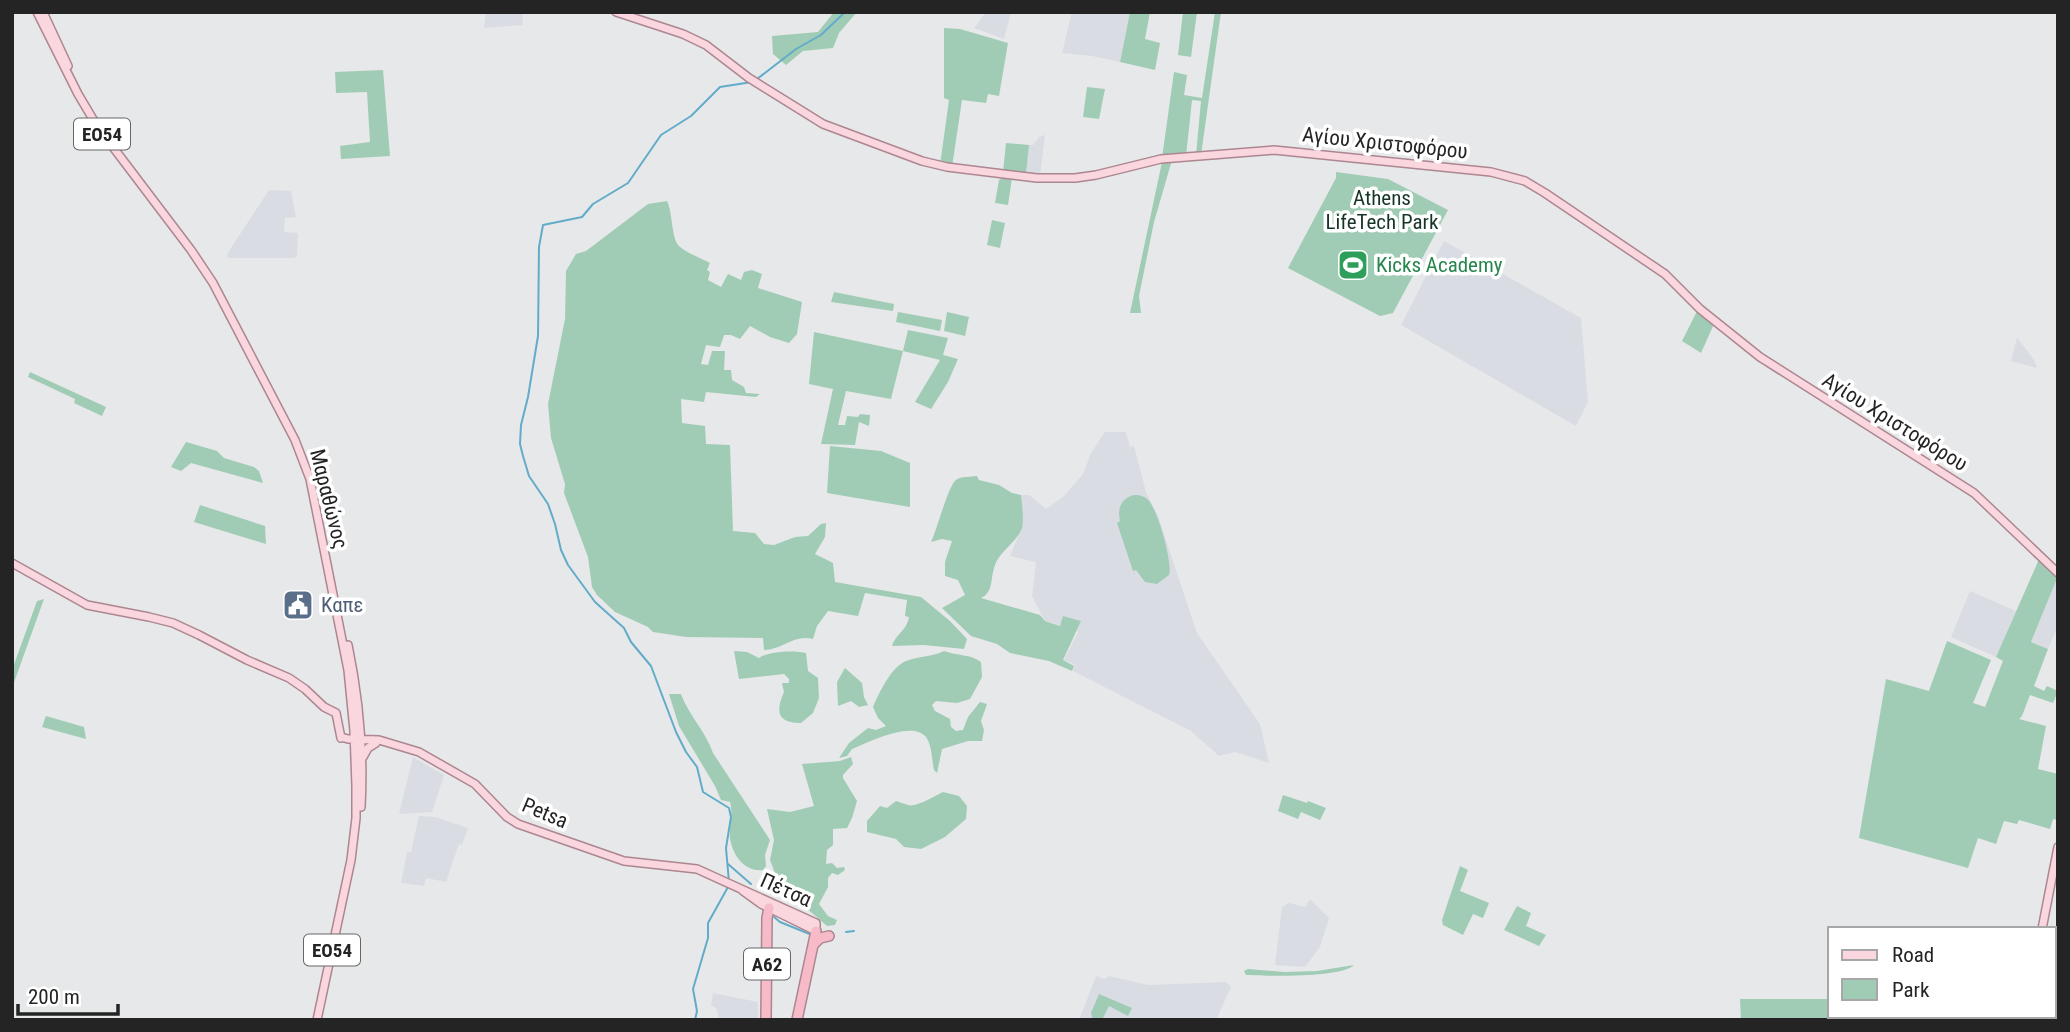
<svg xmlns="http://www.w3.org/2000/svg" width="2070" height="1032" font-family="'Roboto Condensed',sans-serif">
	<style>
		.built { fill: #dadce4 }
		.green { fill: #a0ccb5 }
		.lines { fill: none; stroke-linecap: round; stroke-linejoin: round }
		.stream { stroke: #62acca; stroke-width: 2 }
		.major-casing { stroke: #ac8690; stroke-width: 10 }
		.highway-casing { stroke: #ac8690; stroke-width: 12 }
		.major { stroke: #fad6df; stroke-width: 7 }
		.highway { stroke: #f6bac9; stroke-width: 9 }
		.labels { text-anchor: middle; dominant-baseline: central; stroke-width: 7; stroke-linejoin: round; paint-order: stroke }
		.shield { fill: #fff; stroke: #666; stroke-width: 2 }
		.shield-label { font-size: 19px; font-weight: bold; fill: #242425 }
		.street-label { font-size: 21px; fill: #242425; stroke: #fff }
		.park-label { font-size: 21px; fill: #163527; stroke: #fff }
		.leisure-label { font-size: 21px; fill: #27864d; stroke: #fff; text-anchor: start }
		.service-label { font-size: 21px; fill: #4e5e75; stroke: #fff; text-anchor: start }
	</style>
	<rect width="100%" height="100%" fill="#e7e8e9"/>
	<!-- built -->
	<path class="built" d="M486,12H522L523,25L484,28Z
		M986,12H1011L1004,39L974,28Z
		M1072,12H1130L1120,62L1092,56L1062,53Z
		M1045,135L1040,176L1026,174L1029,145H1033L1039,137Z
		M269,190L291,191L296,217L285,218L284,232L298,233L297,256L294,258H228L227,254Z
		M1444,241L1581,318L1588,402L1576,426L1401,325Z
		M2017,337L2034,360L2037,368L2011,361Z
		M1105,432H1126L1130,447L1134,446L1146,492L1158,516L1197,633L1260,724L1269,763L1235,752L1219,756L1191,731L1073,671L1075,665L1064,660L1078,632L1077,630L1045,621L1032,596L1036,562L1010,556L1022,527L1021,495H1029L1046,509L1063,497L1083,474L1091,453Z
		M2058,576V626L2048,649L2031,642Z
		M1970,591L2016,611L1996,657L1951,637Z
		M413,757L444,775L432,812L399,814Z
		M419,816L435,817L468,828L462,845L459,844L446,882L426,878L424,886L401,883L407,852H411Z
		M1310,899L1329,918L1320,947L1305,967L1275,965L1282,907L1289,903L1305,907Z
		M1096,976L1104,979L1109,976L1148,985L1226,982L1231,987L1216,1020H1079Z
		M713,993L758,1002V1020H719L717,1009L711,1005Z"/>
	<!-- green -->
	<path class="green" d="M834,12H857L839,33L833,48L803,51L786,65L773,54L772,36L818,32Z
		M1130,12H1150L1145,39L1160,43L1155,70L1120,62Z
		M1183,12H1197L1191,57L1178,55Z
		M1215,12H1221L1201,155H1196L1201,101L1192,100L1186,156L1162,158L1174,72L1187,75L1184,95L1202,98Z
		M944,28L960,29L1008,43L999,96L988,94L986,103L962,100L952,167L940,165L949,100L944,98Z
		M383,70L390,156L341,159L340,146L370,142L367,92L336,93L335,72Z
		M1087,87L1105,89L1099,119L1083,117Z
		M1006,143L1029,145L1026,174L1003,172Z
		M1172,160L1154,222L1139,296L1141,313H1130L1162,162Z
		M1336,172L1388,179L1448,210L1393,313L1380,316L1288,268L1336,178Z
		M1004,177L1012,178L1008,205L995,203L999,180Z
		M667,201C673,213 671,238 679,246C686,253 701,258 710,263L707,270L710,272L708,280L721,287L728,274L741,280L744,272L752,270L762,274L758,288L802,302L797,334L789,343L770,337L750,326L740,339L731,335H724L720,347L706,345L701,364L708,365L712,351H725L724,370H731L732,380L744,387L746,393L760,394L756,397L706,392L704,402L681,399L682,423L705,426L706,444L730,445L733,531L755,533L764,544L774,545L795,537L808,536L821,524L826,523L825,537L815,554L833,563L835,582L921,597L950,621L967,639L964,649L924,645L892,646C897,632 906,632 909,617L905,616L907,600L865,593L858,616L828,611L817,626L813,639C794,634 782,650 764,650L763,638L686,637L653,632L648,627L615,612L597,595L592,587L588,557L564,493L565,484L551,438L548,404L565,319L566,271L576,254L586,251L648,204Z
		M992,220L1005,223L1000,248L987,245Z
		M834,292L894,304L893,311L831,302Z
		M1698,309L1714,324L1701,353L1682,341Z
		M898,312L942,320L940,331L896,322Z
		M947,312L969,317L965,336L944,331Z
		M908,330L948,338L943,355L958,359L948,382L931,409L915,402L940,360L903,351L891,399L846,391L838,425H845L847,416L858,417L860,414L870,415L869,426L859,422L855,445L821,444L833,389L809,384L814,332L903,351Z
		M30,372L106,407L102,416L74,403L75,399L28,377Z
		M186,442L217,451L224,458L254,467L259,471L263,483L191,463L181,471L171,467Z
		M830,446L881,451L910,463V507L827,493Z
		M977,476L979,480L999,485L1012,493L1021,495C1022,502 1024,523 1022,528C1017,542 1000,551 995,565C990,578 994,592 981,598L1040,615L1045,621L1060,626L1063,616L1081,621L1063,660L1074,666L1072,671L1049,661L1010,653L997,644L971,636L942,608L965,595L958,580L945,576V562L952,541L942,539L931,542C937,530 948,486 956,480C961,476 971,477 977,476Z
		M1134,495C1140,495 1145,496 1149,501C1158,511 1173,563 1169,575L1157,584L1145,582L1136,570L1133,571L1117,523L1120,521C1117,509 1121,498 1134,495Z
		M200,505L265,526L266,544L194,522Z
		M2040,557L2058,576L2031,642L2048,649L2034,686L2044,691L2047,686L2058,691L2053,703L2030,695L2022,716L2019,719L2046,726L2038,769L2058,774V820L2053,819L2050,829L2019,820L2017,824L2004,821L1996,844L1978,838L1968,868L1859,838L1886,679L1929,691L1947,641L1991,660L1973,703L1985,707L2003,661L1996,657Z
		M44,599L12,688V670L37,601Z
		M734,651L747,652L759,658C768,651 795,650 806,653L808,671L818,678L819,698L813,713L801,723C776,723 776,710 784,692L782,683H789V679L784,674L739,679Z
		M944,651C957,656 971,654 981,662L982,677L970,699L957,703L936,701L932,705L935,711L950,719L951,727L956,731L963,730L968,717L980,702L987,704L981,721L984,730L982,741H968L942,749L937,773L934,770C932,761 932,745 926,737C912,720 869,742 852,749L847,756L839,758L849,743L868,728L876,730L886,726L878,718L873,707C879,693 891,667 906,661C918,656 932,657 944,651Z
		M845,668L862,683L864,697L868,705L859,707L851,701L838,706L837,682Z
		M669,694H681C689,716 705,730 713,753L770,840L765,855L766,866L763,870C747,872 735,859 731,843C727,832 734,816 730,802L721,800L715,786L679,726Z
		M46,716L84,727L86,739L42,727Z
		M851,757L853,764L843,775V778L857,801L852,818L847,828L833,829V845L827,850L826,864L832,863L837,868L844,867L845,870L838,875L832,873L828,878V887L819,904L828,916L837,920L835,925L827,926L790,894L775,873L770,860L774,840L767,809L790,812L814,806L802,764L840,761Z
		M943,792L959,796L967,806L966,819L945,837L921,849L904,847L896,839L867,832V821L880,806L887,808L896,801C900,802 904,804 908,805C915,808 935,796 943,792Z
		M1283,795L1307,803L1308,801L1326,808L1320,820L1301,812L1298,819L1278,811Z
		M1460,866L1468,870L1460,891L1489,903L1483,918L1473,914L1463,935L1443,925L1442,920Z
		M1517,906L1531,913L1526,926L1546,935L1539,946L1504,930Z
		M1354,965C1342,978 1266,976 1246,975L1244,971L1248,969L1285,972L1317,971Z
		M1099,994L1132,1008L1128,1016L1109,1006L1102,1020H1093L1091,1013Z
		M1740,999H1830L1831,1020H1741Z"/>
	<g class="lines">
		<!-- stream -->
		<path class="stream" d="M757,79L796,49L821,35L845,12
			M728,864L751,884
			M729,882L726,848L731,817L729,808L703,792L697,767L686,752L676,732L651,666L631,642L624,628L595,602L568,565L561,550L555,524L548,504L529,476L523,456L520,444L521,425L528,397L538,336L539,247L543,225L582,217L593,204L628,183L661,135L691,116L720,87L752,82
			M774,917L780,922L812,935
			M846,932L854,931
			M695,1020L697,1011L693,989L708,938V923L728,887"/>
		<!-- major casing -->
		<g class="major-casing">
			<path id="major" d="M37,12L78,94L97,126L191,250L213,283L295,440L310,479L348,670L354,731L356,786V818L351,860L317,1020
				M43,12L68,66
				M616,12L683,34L706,45L749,78L823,124L922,161L947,167L1037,178H1075L1096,175L1161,159L1274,150L1491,172L1525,181L1545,193L1665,274L1700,309L1760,357L1974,493L2058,573
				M12,563L87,605L149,617L173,623L199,635L247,660L289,678L305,689L324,707L336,713L341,738
				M348,645C359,698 364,752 361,807
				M341,737L348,739L379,740L419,752L475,784L507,817L518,824L624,861L697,869L816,923V931
				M363,757L368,748L376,743
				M743,891L761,904L816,931
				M2042,929L2058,847
				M2027,1020V1016"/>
		</g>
		<!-- highway casing -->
		<g class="highway-casing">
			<path id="highway" d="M814,944L820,938L829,936
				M766,1020L767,918L769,908
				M797,1020L816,931"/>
		</g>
		<!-- major -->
		<use href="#major" class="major"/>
		<!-- highway -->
		<use href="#highway" class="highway"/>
	</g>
	<!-- icons -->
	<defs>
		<g id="stadium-square" transform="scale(1.575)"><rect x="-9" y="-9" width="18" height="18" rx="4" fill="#2e9e5b" stroke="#fff"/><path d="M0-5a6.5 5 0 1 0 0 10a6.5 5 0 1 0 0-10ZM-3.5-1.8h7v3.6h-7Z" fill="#fff"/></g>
		<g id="civic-square" transform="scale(1.575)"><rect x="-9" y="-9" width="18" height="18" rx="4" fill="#5c6f8a" stroke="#fff"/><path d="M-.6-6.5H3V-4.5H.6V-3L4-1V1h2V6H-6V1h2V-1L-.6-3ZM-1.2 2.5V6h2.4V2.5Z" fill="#fff"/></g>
	</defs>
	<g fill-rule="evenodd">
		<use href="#stadium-square" x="1353" y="265"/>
		<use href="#civic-square" x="298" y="605"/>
	</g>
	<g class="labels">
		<!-- shield labels -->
		<g class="shield">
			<rect x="74" y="118.5" width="56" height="31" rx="5"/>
			<rect x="304" y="934.5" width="56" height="31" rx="5"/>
			<rect x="744" y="948.5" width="46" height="31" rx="5"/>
		</g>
		<g class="shield-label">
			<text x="102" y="134">ΕΟ54</text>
			<text x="332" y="950">ΕΟ54</text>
			<text x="767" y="964">Α62</text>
		</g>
		<!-- street labels -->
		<g class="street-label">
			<text transform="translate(1385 143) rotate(6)">Αγίου Χριστοφόρου</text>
			<text transform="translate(1895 422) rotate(32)">Αγίου Χριστοφόρου</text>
			<text transform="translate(329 499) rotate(76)">Μαραθώνος</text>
			<text transform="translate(545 813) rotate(23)">Petsa</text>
			<text transform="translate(786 890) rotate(24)">Πέτσα</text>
		</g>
		<!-- park labels -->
		<g class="park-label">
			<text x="1382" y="198">Athens<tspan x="1382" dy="24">LifeTech Park</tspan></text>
		</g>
		<!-- leisure labels -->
		<g class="leisure-label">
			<text x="1376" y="265">Kicks Academy</text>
		</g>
		<!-- service labels -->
		<g class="service-label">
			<text x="321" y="605">Καπε</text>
		</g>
	</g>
	<!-- border -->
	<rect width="2070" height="1032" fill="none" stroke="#242425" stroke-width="28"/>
	<!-- legend -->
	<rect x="1828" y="927" width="228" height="91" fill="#ffffff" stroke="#a7a7a8" stroke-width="2"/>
	<rect x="1842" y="950" width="35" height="10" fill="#fad6df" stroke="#a7a7a8" stroke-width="2"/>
	<text x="1892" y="962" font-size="21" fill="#242425">Road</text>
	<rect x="1842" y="979" width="35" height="21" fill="#a0ccb5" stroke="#a7a7a8" stroke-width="2"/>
	<text x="1892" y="997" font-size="21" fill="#242425">Park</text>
	<!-- scale -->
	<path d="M18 1004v10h100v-10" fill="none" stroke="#242425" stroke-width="3.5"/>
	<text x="28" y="1004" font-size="21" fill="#242425" stroke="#ffffff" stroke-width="5" paint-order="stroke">200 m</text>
</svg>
